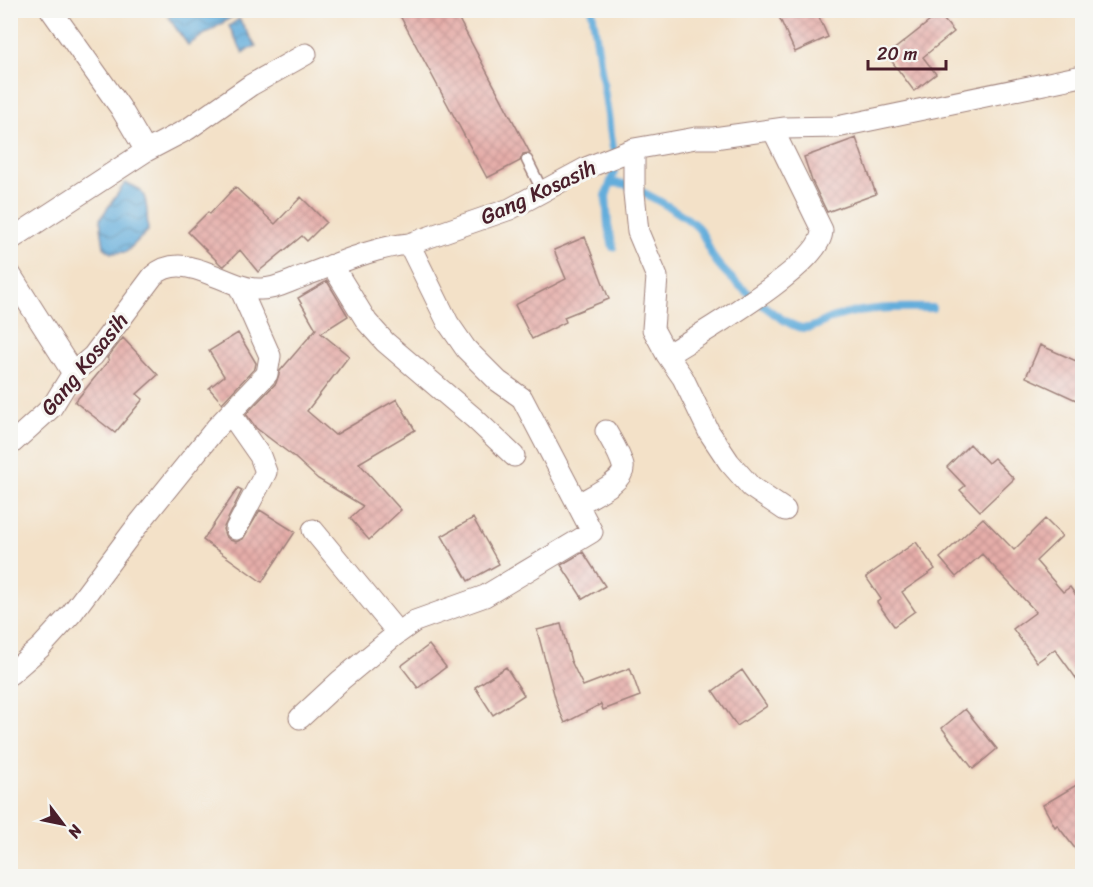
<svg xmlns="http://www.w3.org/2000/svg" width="1093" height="887" font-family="Sriracha,sans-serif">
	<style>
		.water { fill: url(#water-waves); stroke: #566683; stroke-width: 1.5 }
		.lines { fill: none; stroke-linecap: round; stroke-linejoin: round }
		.stream { stroke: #63addb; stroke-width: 8 }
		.building { fill: url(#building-cross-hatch) }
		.lane-casing { stroke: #9e807a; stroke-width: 13 }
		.street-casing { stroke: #9e807a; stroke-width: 23 }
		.lane { stroke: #fff; stroke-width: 10 }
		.street { stroke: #fff; stroke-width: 21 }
		.labels { text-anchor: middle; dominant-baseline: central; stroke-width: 6; stroke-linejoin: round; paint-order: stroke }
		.street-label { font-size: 22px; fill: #4a1f2b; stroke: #f6f6f2 }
	</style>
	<defs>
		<pattern id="water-waves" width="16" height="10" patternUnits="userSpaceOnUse" patternTransform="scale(1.5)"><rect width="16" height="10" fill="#63addb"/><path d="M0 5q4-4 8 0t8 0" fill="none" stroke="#548cb2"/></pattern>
		<pattern id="building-cross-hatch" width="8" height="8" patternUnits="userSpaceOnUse" patternTransform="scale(1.5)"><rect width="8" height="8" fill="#e5ada9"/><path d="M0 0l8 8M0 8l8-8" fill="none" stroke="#c69492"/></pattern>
	</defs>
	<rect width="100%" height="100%" fill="#f6f6f2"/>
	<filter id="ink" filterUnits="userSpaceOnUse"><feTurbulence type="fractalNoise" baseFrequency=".0167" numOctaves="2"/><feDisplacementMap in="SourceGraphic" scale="12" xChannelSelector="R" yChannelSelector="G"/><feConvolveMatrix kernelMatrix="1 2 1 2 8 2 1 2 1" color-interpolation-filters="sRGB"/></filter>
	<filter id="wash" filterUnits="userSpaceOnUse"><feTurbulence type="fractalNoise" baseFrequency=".008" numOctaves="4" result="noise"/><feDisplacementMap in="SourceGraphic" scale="24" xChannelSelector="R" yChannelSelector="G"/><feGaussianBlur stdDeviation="1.35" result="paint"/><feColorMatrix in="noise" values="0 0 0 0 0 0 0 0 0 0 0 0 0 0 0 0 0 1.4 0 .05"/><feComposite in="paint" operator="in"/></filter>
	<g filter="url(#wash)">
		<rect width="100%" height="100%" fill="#f3e1c8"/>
		<!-- water -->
		<path class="water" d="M178,11L241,10V11L188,45L168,17Z
			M239,19L256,46L243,53L229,26Z
			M125,183C151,188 146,209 148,231L126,252L111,253L104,247L100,219Z"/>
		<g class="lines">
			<!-- stream -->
			<path class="stream" d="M592,10L613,148
				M611,183C617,183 624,183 629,186C646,193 688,216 699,229C706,238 708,248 713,257C724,275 778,321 798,327C812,331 819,323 832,318C864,307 898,307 932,308
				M613,247L608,226L606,196L614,172"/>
		</g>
		<g id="blocks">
			<!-- building -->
			<path class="building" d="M397,10H454L530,153L523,154L520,161L487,178Z
				M776,10H816L828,37L795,52Z
				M939,14L954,32L923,57L936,74L914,91L887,55Z
				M856,138L876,194L827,212L812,181L804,157Z
				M235,187L275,224L301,197L326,222L307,241L302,236L258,272L240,250L224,266L220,264L188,232L208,212L210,214Z
				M585,237L609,299L564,317L566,322L532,339L515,305L566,279L554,250Z
				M327,281L348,316L321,333L349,356L307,411L335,435L397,399L415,430L359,463L401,510L369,540L350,518L363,506L318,479L293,456L256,428L246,414L276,383L280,371L316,329L298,298Z
				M238,333L256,363L255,368L222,403L209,388L224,376L209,351Z
				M123,338L158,375L137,394L143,399L115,433L75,402L109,360L107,358Z
				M1040,345L1083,364V385L1076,400L1026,377Z
				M970,444L988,463L994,458L1014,479L980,511L960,490L965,486L947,467Z
				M238,488L242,490L223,529L225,535L230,540L236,542L243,539L260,510L295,532L262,582L203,540Z
				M473,518L499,564L468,581L442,536Z
				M983,518L1014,550L1045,519L1062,536L1036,561L1063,592L1070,587L1083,605V688L1055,649L1037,662L1013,629L1036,612L982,554L956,577L940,558Z
				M916,542L935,569L902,592L915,611L894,626L877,602L881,599L866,577Z
				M583,552L605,586L583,599L561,565Z
				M561,624L571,661L583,686L630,668L640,696L603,710L601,704L565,723L557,705L537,630Z
				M429,645L446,667L418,688L401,666Z
				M506,667L524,695L493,715L475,687Z
				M742,670L767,706L737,726L713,691Z
				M965,709L997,749L973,769L942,728Z
				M1083,781V859L1057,825L1055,827L1043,805Z"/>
		</g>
	</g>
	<g filter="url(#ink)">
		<use href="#blocks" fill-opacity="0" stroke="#9e807a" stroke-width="1.5"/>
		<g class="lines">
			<!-- lane casing -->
			<g class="lane-casing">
				<path id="lane" d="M527,160L543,192"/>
			</g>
			<!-- street casing -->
			<g class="street-casing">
				<path id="street" d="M51,10L120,107L146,151
					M634,149V193L638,232L657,277L653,329L667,355L683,378L709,432L729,462L751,487L785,510
					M10,240L146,151L188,129L251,85L306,54
					M332,265L367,322L385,342L474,418L514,456
					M10,274L73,373
					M667,355C696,336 823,265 822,230L773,130
					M230,413L260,456L266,472L236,529
					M10,445L52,407L73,373L93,356L153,276C185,247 228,291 261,289C276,289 290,281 304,276C337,264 374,247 409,244L510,209L586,168L634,149L696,138H714L785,128L837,127L1082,76
					M579,504C591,496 626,481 623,466C620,454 612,442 606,431
					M313,530L398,633
					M10,674L41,647L72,613L137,526L216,428L267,374L270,356L239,286
					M300,718L341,680L394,636L415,621L485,596L592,532L522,398L498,381L466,349L448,323L409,244"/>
			</g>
			<!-- lane -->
			<use href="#lane" class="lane"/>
			<!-- street -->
			<use href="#street" class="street"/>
		</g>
	</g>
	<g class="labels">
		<!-- street labels -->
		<g class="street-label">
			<text transform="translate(538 192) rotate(-25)">Gang Kosasih</text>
			<text transform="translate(84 364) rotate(-51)">Gang Kosasih</text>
		</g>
	</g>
	<!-- margin -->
	<rect width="1093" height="887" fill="none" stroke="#f6f6f2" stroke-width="36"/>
	<!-- north arrow -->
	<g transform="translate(63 824) rotate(122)" stroke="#f6f6f2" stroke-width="4.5" paint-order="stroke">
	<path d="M0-4.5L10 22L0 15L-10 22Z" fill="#4a1f2b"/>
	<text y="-9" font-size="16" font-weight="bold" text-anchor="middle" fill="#4a1f2b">N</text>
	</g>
	<!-- scale -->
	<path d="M868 60v9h78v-9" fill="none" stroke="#4a1f2b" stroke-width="3"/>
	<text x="877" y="60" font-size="18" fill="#4a1f2b" stroke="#f6f6f2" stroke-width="4.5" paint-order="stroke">20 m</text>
</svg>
